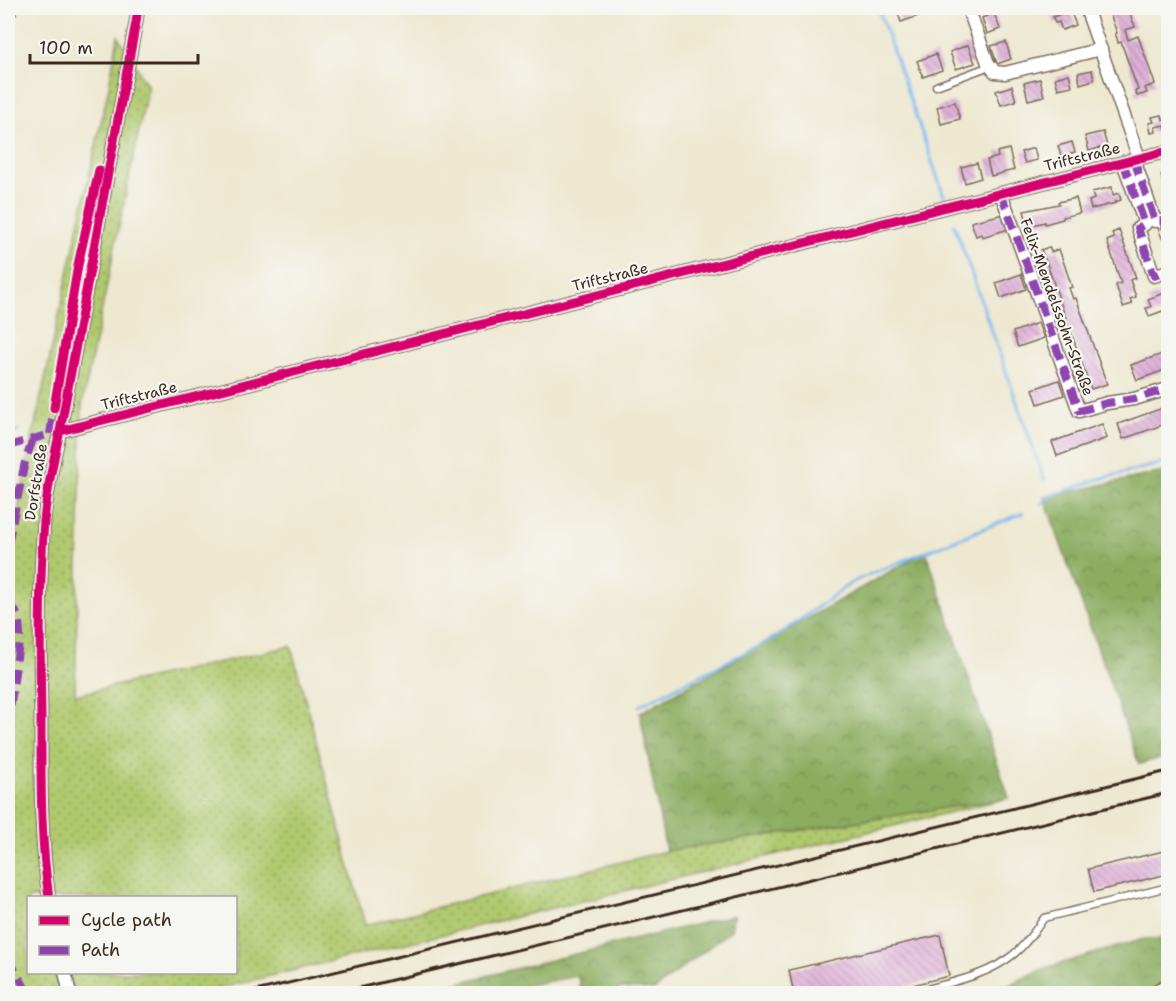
<svg xmlns="http://www.w3.org/2000/svg" width="1176" height="1001" font-family="'Shantell Sans',sans-serif">
	<style>
		.grass { fill: url(#grass-dots); stroke: #767a46; stroke-width: 1.5; fill-rule: evenodd }
		.forest { fill: url(#forest-crowns); stroke: #646c40; stroke-width: 1.5 }
		.lines { fill: none; stroke-linecap: round; stroke-linejoin: round }
		.stream { stroke: #7bb9ee; stroke-width: 3 }
		.building { fill: url(#building-back-hatch) }
		.lane-casing { stroke: #7a6c5c; stroke-width: 9 }
		.street-casing { stroke: #7a6c5c; stroke-width: 15 }
		.secondary-casing { stroke: #7a6c5c; stroke-width: 20 }
		.lane { stroke: #fff; stroke-width: 6 }
		.street { stroke: #fff; stroke-width: 12 }
		.secondary { stroke: #fde5c5; stroke-width: 16 }
		.rail { stroke: #3b2a1e; stroke-width: 3 }
		.quiet { stroke: #8e44ad; stroke-width: 8; stroke-dasharray: 15 8; stroke-linecap: butt }
		.cycleway-casing { stroke: #f6f6f2; stroke-width: 13 }
		.cycleway { stroke: #d6006c; stroke-width: 9 }
		.labels { text-anchor: middle; dominant-baseline: central; stroke-width: 4.5; stroke-linejoin: round; paint-order: stroke }
		.street-label { font-size: 15px; fill: #3b2a1e; stroke: #f6f6f2 }
	</style>
	<defs>
		<pattern id="grass-dots" width="8" height="8" patternUnits="userSpaceOnUse" patternTransform="scale(1.5)"><rect width="8" height="8" fill="#b0c96e"/><path d="M2 2h.1M6 6h.1" fill="none" stroke="#90a35a" stroke-width="1.8" stroke-linecap="round"/></pattern>
		<pattern id="forest-crowns" width="20" height="18" patternUnits="userSpaceOnUse" patternTransform="scale(1.5)"><rect width="20" height="18" fill="#8cad61"/><path d="M2 6a3 3 0 1 1 6 0M12 15a3 3 0 1 1 6 0" fill="none" stroke="#748d4f"/></pattern>
		<pattern id="building-back-hatch" width="6" height="6" patternUnits="userSpaceOnUse" patternTransform="scale(1.5)"><rect width="6" height="6" fill="#dfafd8"/><path d="M-1 5l2 2M0 0l6 6M5-1l2 2" fill="none" stroke="#b68faf"/></pattern>
	</defs>
	<rect width="100%" height="100%" fill="#f6f6f2"/>
	<filter id="ink" filterUnits="userSpaceOnUse"><feTurbulence type="fractalNoise" baseFrequency=".0167" numOctaves="2"/><feDisplacementMap in="SourceGraphic" scale="12" xChannelSelector="R" yChannelSelector="G"/><feConvolveMatrix kernelMatrix="1 2 1 2 8 2 1 2 1" color-interpolation-filters="sRGB"/></filter>
	<filter id="wash" filterUnits="userSpaceOnUse"><feTurbulence type="fractalNoise" baseFrequency=".008" numOctaves="4" result="noise"/><feDisplacementMap in="SourceGraphic" scale="24" xChannelSelector="R" yChannelSelector="G"/><feGaussianBlur stdDeviation="1.35" result="paint"/><feColorMatrix in="noise" values="0 0 0 0 0 0 0 0 0 0 0 0 0 0 0 0 0 1.4 0 .05"/><feComposite in="paint" operator="in"/></filter>
	<g filter="url(#wash)">
		<rect width="100%" height="100%" fill="#eee8d0"/>
		<!-- grass -->
		<path class="grass" d="M118,36L148,87L82,405L75,695L291,646L365,925L666,851L1009,798L200,993L8,994V571L26,466L109,86ZM28,898H236V972H28Z"/>
		<!-- forest -->
		<path class="forest" d="M1168,471V756L1139,764L1044,497Z
			M926,551L1009,798L666,851L640,713Z
			M734,915L731,930L654,990L619,988L617,993H576L580,983L577,976L514,988L501,993H417Z
			M1168,938V993L991,994L1042,969L1144,939Z"/>
		<g class="lines">
			<!-- stream -->
			<path class="stream" d="M878,8L944,196
				M954,224L1044,479
				M8,434L18,431
				M1041,504L1050,496L1099,479L1168,462
				M639,706L776,637L851,583L870,574L1023,513"/>
		</g>
		<g id="blocks">
			<!-- building -->
			<path class="building" d="M8,8H15L16,15L8,16Z
				M896,8H915L918,16L901,22Z
				M1108,8H1128L1135,27L1125,30L1128,40L1138,36L1155,84L1145,88L1147,93L1137,96L1135,91L1138,90L1121,42L1118,43L1117,38L1115,34L1117,33Z
				M1070,10L1076,25L1062,30L1059,22L1055,23L1053,17Z
				M994,13L1000,29L987,34L982,18Z
				M1006,42L1011,59L997,64L991,46Z
				M968,45L975,63L956,69L950,52Z
				M936,54L942,70L923,77L917,61Z
				M1092,70L1094,80L1080,84L1078,73Z
				M1069,74L1072,86L1058,89L1055,78Z
				M1040,79L1044,96L1028,100L1024,83Z
				M1012,86L1016,101L1001,105L996,91Z
				M955,102L960,119L941,124L937,107Z
				M1162,115L1163,120L1168,118V129L1166,130L1165,125L1155,127L1156,132L1151,133L1149,123L1154,122L1152,117Z
				M1103,132L1107,146L1089,151L1085,136Z
				M1072,142L1075,152L1061,156L1058,146Z
				M1034,148L1037,160L1025,163L1021,152Z
				M1009,149L1014,170L991,176L987,160L998,157L997,152Z
				M977,163L981,178L965,183L961,167Z
				M1168,173V190L1165,191L1161,175Z
				M1112,187L1113,195L1119,193L1121,200L1115,202L1116,203L1091,209L1089,201L1094,199L1092,192Z
				M1076,198L1080,213L1063,217V219L1045,224V222L1028,226L1024,211L1059,204L1058,202Z
				M1004,214L1009,229L982,237V234L976,236L971,222Z
				M1119,230L1136,278L1130,280L1136,297L1130,299L1132,304L1123,307L1116,285L1121,283L1107,241L1114,238L1112,233Z
				M1049,247L1051,252L1059,249L1072,287L1069,288L1073,299L1076,298L1107,384L1091,389L1047,264L1041,250Z
				M1021,274L1026,289L1001,298L996,283Z
				M1167,292L1168,309L1149,316L1146,308L1151,307L1148,299Z
				M1038,323L1044,338L1018,347L1013,332Z
				M1168,352V369L1137,380L1131,365Z
				M1059,380L1064,395L1038,404L1033,389Z
				M1168,406V423L1123,439L1118,424Z
				M1102,424L1107,438L1057,456L1052,442Z
				M1168,850V874L1094,892L1088,869Z
				M940,935L949,976L876,994H794L789,970Z"/>
		</g>
	</g>
	<g filter="url(#ink)">
		<use href="#blocks" fill-opacity="0" stroke="#7a6c5c" stroke-width="1.5"/>
		<g class="lines">
			<!-- lane casing -->
			<g class="lane-casing">
				<path id="lane" d="M936,86L990,66
					M910,994C945,983 985,978 1014,954C1026,944 1035,931 1044,918L1168,887"/>
			</g>
			<!-- street casing -->
			<g class="street-casing">
				<path id="street" d="M968,8L988,63L995,72L1005,73L1101,49
					M1086,8L1139,158
					M1134,160L1155,221H1163L1168,235
					M1123,162L1145,224L1138,228L1154,276L1168,271
					M1001,193L1079,411L1107,403L1134,399L1168,389
					M60,431L1168,151
					M49,898C40,837 41,777 41,716C40,651 39,585 44,521C47,491 53,461 60,431L136,22L138,8
					M65,972L70,994"/>
			</g>
			<!-- secondary casing -->
			<g class="secondary-casing">
				<path id="secondary" d="M1155,994L1168,987"/>
			</g>
			<!-- lane -->
			<use href="#lane" class="lane"/>
			<!-- street -->
			<use href="#street" class="street"/>
			<!-- secondary -->
			<use href="#secondary" class="secondary"/>
			<!-- rail -->
			<path class="rail" d="M243,994L1168,771
				M334,994L1168,793"/>
			<!-- quiet -->
			<path class="quiet" d="M1134,160L1155,221H1163L1168,235
				M1123,162L1145,224L1138,228L1154,276L1168,271
				M1001,193L1079,411L1107,403L1134,399L1168,389
				M50,434L55,402
				M8,446L54,433
				M8,544L25,462L33,439
				M8,603C20,613 19,620 20,635L8,725
				M8,958L24,986L27,994"/>
			<!-- cycleway casing -->
			<g class="cycleway-casing">
				<path id="cycleway" d="M54,408L78,265L99,170
					M60,431L1168,151
					M49,898C40,837 41,777 41,716C40,651 39,585 44,521C47,491 53,461 60,431L136,22L138,8"/>
			</g>
			<!-- cycleway -->
			<use href="#cycleway" class="cycleway"/>
		</g>
	</g>
	<g class="labels">
		<!-- street labels -->
		<g class="street-label">
			<text transform="translate(1082 157) rotate(-14)">Triftstraße</text>
			<text transform="translate(610 277) rotate(-14)">Triftstraße</text>
			<text transform="translate(1057 307) rotate(70)">Felix-Mendelssohn-Straße</text>
			<text transform="translate(139 396) rotate(-14)">Triftstraße</text>
			<text transform="translate(36 482) rotate(-81)">Dorfstraße</text>
		</g>
	</g>
	<!-- margin -->
	<rect width="1176" height="1001" fill="none" stroke="#f6f6f2" stroke-width="30"/>
	<!-- legend -->
	<rect x="27" y="896" width="210" height="78" fill="#f6f6f2" stroke="#aba49d" stroke-width="1.5"/>
	<rect x="39" y="916" width="30" height="9" fill="#d6006c" stroke="#aba49d" stroke-width="1.5"/>
	<text x="81" y="926" font-size="18" fill="#3b2a1e">Cycle path</text>
	<rect x="39" y="946" width="30" height="9" fill="#8e44ad" stroke="#aba49d" stroke-width="1.5"/>
	<text x="81" y="956" font-size="18" fill="#3b2a1e">Path</text>
	<!-- scale -->
	<path d="M30 54v9h168v-9" fill="none" stroke="#3b2a1e" stroke-width="3"/>
	<text x="39" y="54" font-size="18" fill="#3b2a1e" stroke="#f6f6f2" stroke-width="4.5" paint-order="stroke">100 m</text>
</svg>
